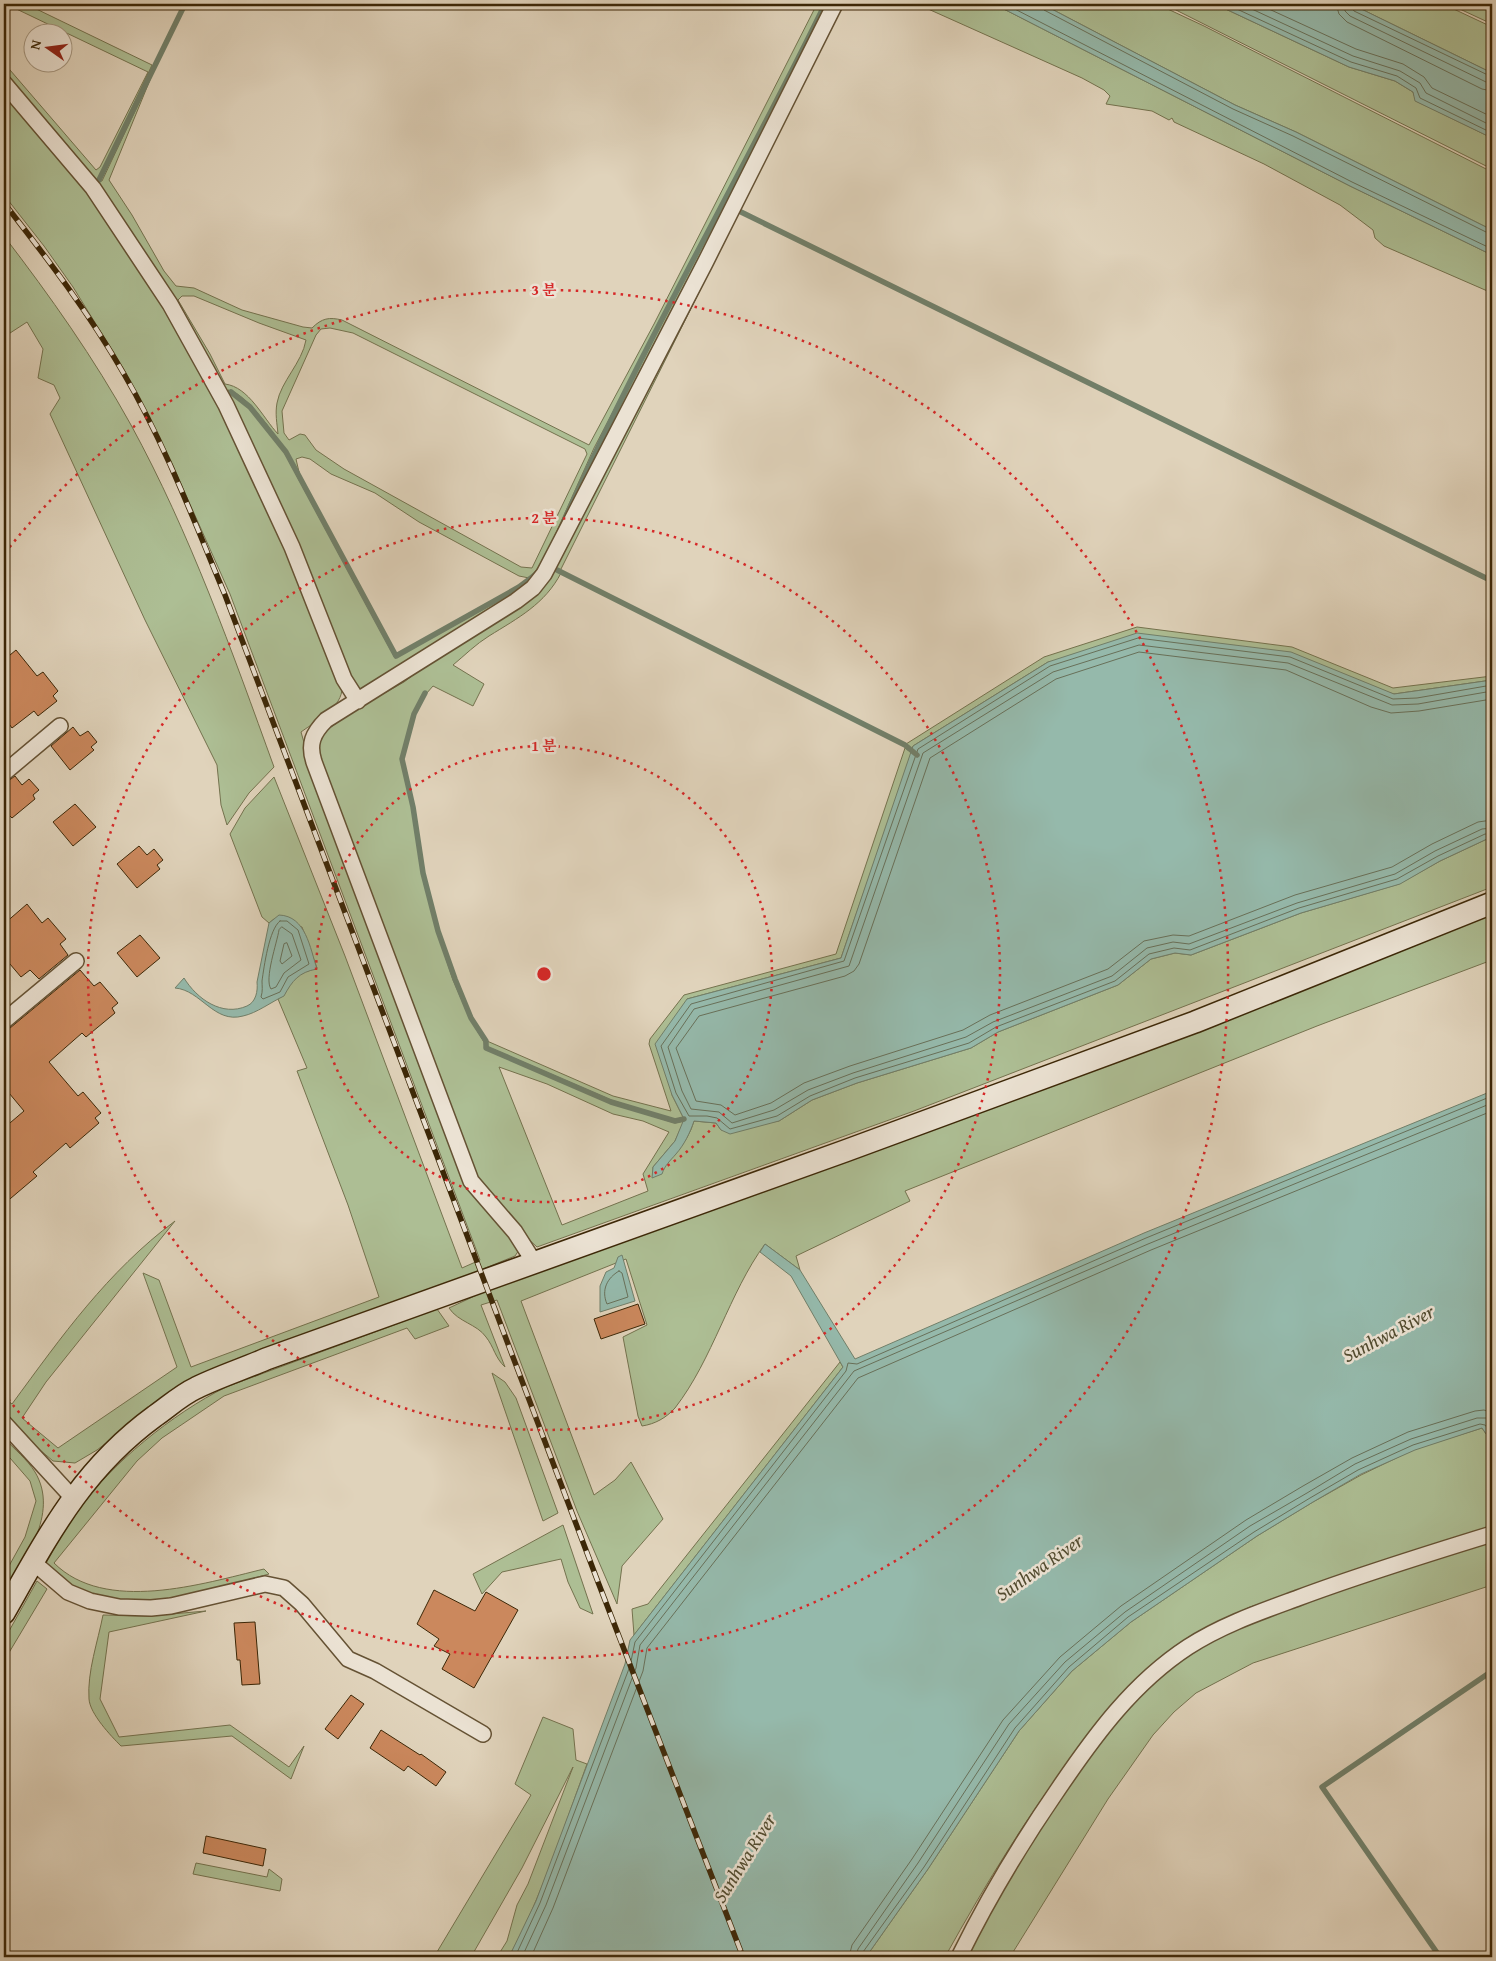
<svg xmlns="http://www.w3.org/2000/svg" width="1496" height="1961" font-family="'Gentium Book Plus','Noto Serif KR',serif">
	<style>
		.green { fill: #adbe94; stroke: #74724e; fill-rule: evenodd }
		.water { fill: #95b9ab; stroke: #717f69 }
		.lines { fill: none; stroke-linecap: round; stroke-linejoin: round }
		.shore { stroke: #687059; stroke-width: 1 }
		.stream { stroke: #717f69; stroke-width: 5.5 }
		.building { fill: #cb885d; stroke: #3c2707 }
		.street-casing { stroke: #655234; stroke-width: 18 }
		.secondary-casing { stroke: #3c2707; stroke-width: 24 }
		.street { stroke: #ebe2d3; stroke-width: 15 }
		.secondary { stroke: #ebe2d3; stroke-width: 21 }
		.rail-casing { stroke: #3c2707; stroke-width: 5.5 }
		.rail { stroke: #ebe2d3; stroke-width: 4; stroke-dasharray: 11; stroke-linecap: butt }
		.ring { fill: none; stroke: #d62828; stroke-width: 2.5; stroke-dasharray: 2.5 5 }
		.labels { text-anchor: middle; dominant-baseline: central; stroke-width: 5; stroke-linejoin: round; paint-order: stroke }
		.water-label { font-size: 19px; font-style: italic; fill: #524c30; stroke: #ebe2d3 }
		.centre { fill: #d62828; stroke: #ebe2d3; stroke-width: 2.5 }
		.ring-label { font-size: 15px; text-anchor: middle; font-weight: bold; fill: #d62828; stroke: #ebe2d3; stroke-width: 5; stroke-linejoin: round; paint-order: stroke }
	</style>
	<rect width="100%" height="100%" fill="#e0d3bb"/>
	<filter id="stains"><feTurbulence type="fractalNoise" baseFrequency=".004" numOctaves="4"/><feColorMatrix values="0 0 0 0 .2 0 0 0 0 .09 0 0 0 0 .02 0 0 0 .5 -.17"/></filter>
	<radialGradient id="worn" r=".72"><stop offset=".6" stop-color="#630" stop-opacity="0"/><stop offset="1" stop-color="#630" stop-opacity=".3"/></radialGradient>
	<!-- green -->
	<path class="green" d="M6,4H26L152,65L98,181H102L152,75L109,180L132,215L164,271L176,286L194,288L242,310L303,327L312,328C322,318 329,317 342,320L589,445L654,324L817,4H823L791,72L594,448L543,562L529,578L519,576L419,522L375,493L331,474L310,459L302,457L296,459L299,472C288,453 249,393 228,390L249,408L284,452L395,658L520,589L540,572L597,449L730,191L832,4L536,581L362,689L356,687L188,325L4,78V63L96,170L100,167L148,72ZM182,296H194L259,323L306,340C302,363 281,381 277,403C275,414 277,423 278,434C263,418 249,387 225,384L210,354L178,300ZM330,328L353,333L585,449L587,454L532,568L521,567L344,469L316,450L305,435L300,434L289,440L284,433L282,411L316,335L321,329Z
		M839,4H843L560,571L557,569L556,571L561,573C545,604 518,618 489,636C476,644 465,655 453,665L484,684L473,706L433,686L426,694L424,692L413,713L401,760L412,808L422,873L437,931L453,980L470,1019L484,1042L485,1049L610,1103L675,1123L684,1121L675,1141L653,1167V1177C670,1160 687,1145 694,1121L716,1123L721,1130L779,1121L812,1100L857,1083L971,1048L998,1032L1118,985L1151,959L1175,953L1191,955L1301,913L1399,884L1440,861L1487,839H1492V887L914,1111L537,1247L523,1234L476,1179L316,751L322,734L351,712L404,682L443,652L524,599ZM499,1067L547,1084L613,1114L643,1121L669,1132L643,1174L648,1191L562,1225Z
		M917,4H994L1350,186L1492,255V293L1384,246L1375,238L1373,230L1340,205L1264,164L1174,122L1172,118L1169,120L1152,111L1106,104L1110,96L1104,90L1082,78Z
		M1042,4H1157L1204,26L1492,172V230L1296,132L1235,105Z
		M1164,4H1215L1349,67L1395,81L1413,92L1416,101L1492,138V169Z
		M1351,4H1443L1492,27V73Z
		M1449,4H1492V24Z
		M4,85L74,169L195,355L293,559L342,687C343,707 316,721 301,732L307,753L470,1184L519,1250L515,1256L167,1397L97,1450L75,1463L53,1461L14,1428L4,1415V1398L12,1404C62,1336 107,1272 175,1221L46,1382L22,1418L58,1448L177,1367L143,1273L159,1280L191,1367L379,1297L348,1205L297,1071L307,1068L278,999C286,995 286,990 291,983C296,974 308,971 317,968L302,927L274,919L269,923L262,917L230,834L245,808L274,777L345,956L462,1268L480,1260L230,594L173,466L123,368L73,287L44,246L4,195Z
		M4,236C50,296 94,358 131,425C190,533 232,651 274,767L249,793L227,825L221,805L217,765L145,620L50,414L60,398L54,385L38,378L43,349L27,322L7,335L4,332Z
		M1137,627L1292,647L1393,688L1492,676V680L1394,694L1379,690L1048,662L913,746L912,750L906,744L1044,657Z
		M905,748L912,753L841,958L687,999L672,1095L683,1117L675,1120L611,1100L488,1047L487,1041L613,1096L671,1111L649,1044L650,1039L684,995L836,954Z
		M1492,910V960L1317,1026L905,1191L910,1201L796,1256L800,1270L765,1244C729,1293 713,1359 675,1408C666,1418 655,1424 642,1426L638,1416L623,1337L647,1325L626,1259L521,1301L594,1495L615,1480L631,1462L663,1519L622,1566L617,1604L577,1511L497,1300L481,1305L505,1367C495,1358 494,1347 486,1337C477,1324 458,1322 449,1308L481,1293L730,1202Z
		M437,1309L449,1326L415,1339L407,1328L224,1396L162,1438L137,1461L54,1563C105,1614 202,1584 264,1569L269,1574C209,1590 127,1621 69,1584C61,1579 53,1572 45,1565C55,1548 64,1529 76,1512C112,1463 172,1414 226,1387Z
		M840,1362L843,1367L634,1635L632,1609L648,1604Z
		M492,1373L505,1382L516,1398L558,1513L543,1521Z
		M1482,1428L1491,1441L1492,1527L1250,1607C1204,1627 1160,1655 1125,1691C1108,1707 1096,1726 1082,1744C1030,1811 986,1883 945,1957H866L928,1869L1019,1731L1072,1671L1131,1622L1257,1536L1313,1502L1361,1475L1415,1449Z
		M4,1438C14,1449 27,1459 35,1472C60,1514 23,1561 4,1597V1575L25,1537L36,1501L30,1481L10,1458L4,1468Z
		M563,1525L593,1614L580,1608L568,1582L561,1559L502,1572L482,1594L473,1574Z
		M1492,1539V1585L1253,1663L1196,1693L1174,1712L1153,1735L1108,1799L1010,1957H963L1016,1862L1112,1723L1168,1668L1209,1643L1260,1616Z
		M37,1581L47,1589L4,1661V1640Z
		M206,1611L109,1632L100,1699L119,1737L230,1725L289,1767L304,1746L291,1779L232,1736L121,1746C111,1736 90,1714 89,1699C87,1672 98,1641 103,1615L148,1616Z
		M543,1717L573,1729L576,1760L587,1764C563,1829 542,1897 509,1957H497L507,1941L517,1905L528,1884L573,1767L522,1868L471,1957H434L531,1795L515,1784Z
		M196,1863L267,1877L269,1869L282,1879L280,1891L193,1874Z"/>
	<!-- water -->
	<path class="water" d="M994,4H1042L1235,105L1296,132L1492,230V255L1350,186Z
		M1215,4H1351L1492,73V138L1415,101L1413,92L1395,81L1349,67Z
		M1137,633L1291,652L1394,694L1492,680V839H1487L1440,861L1400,884L1301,913L1191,955L1175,953L1151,959L1118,985L998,1032L971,1048L857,1083L812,1100L779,1121L730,1134L721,1130L716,1123L694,1121C690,1133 684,1145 676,1154C670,1161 665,1165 662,1174L652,1178L653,1167L675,1141L684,1119L672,1095L655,1044L687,999L841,958L913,746L1048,662Z
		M279,915C306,916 310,948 317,969C299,972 292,981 284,996C271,1002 257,1013 243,1016C214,1024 201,990 175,988L184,978C197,999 222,1017 247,1006C256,1002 258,991 257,982L269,923Z
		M1492,1091V1457L1491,1441L1482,1428L1415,1450L1361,1474L1313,1502L1257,1536L1131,1622L1072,1671L1019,1731L928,1869L866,1957H509L536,1901L625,1664L630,1640L843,1367L791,1276L760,1252L765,1244L800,1270L855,1359L1144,1233Z
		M622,1255L635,1301L600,1312V1286L606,1272L614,1268L618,1257Z"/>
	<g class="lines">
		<!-- shore -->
		<path class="shore" d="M1005,4L1352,182L1492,249
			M1041,4L1044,10L1233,109L1293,136L1492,235
			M1226,4L1351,62L1397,76L1416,88L1420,98L1492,133
			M1241,4L1353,56L1400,71L1420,83L1426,93L1492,126
			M1258,4L1356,49L1403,64L1424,77L1432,88L1492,117
			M1336,4L1339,14L1347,22L1482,89L1492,91
			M1344,4L1345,11L1350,16L1486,82L1492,83
			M1350,4L1354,11L1492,77
			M1492,685L1417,698L1393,699L1290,657L1138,638L1050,666L918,749L844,961L691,1004L661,1046L676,1093L689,1116H707L717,1118L730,1129L777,1116L810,1096L855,1078L969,1043L996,1027L1115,981L1149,954L1174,948L1190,950L1299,908L1397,879L1438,856L1485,834H1492
			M1492,691L1418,704L1392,705L1288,663L1139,645L1053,672L923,753L849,966L694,1009L668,1047L682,1091L691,1109L719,1112L732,1123L774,1110L808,1090L853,1073L966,1037L993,1022L1112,976L1147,948L1173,942L1189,944L1297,903L1395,874L1435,851L1482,829L1492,828
			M1492,699L1419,711L1391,713L1371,707L1286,670L1139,652L1056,679L930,758L859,964L854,971L845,976L699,1016L676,1048L696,1101L721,1105L735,1115L771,1103L804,1083L850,1066L963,1030L990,1015L1108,969L1144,941L1173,935L1189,936L1295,895L1392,867L1432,844L1478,822L1492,820
			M280,921H287L298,930L309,964L288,977L280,992L263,999L261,997C263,991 262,986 262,981C264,967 269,929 280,921Z
			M282,927L292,934L301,960L284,973L276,987L271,989C264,979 277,943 279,930Z
			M287,943L292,956L282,964L280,961L284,944Z
			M619,1271L622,1273L628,1297L607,1304C601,1290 607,1278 619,1271Z
			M515,1957L540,1903L630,1666L635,1642L846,1371L848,1363L857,1364L1146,1238L1492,1096
			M522,1957L546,1905L636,1668L640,1645L854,1371L1148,1244L1492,1103
			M531,1957L553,1908L643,1671L647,1648L858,1378L1151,1250L1492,1111
			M849,1957L852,1945L912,1859L1003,1720L1060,1657L1121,1606L1246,1520L1303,1486L1352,1458L1408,1432L1475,1411L1484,1410L1492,1413
			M856,1957L858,1949L918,1863L1009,1724L1065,1662L1125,1612L1250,1526L1307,1493L1355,1464L1411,1439L1477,1418H1486L1492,1423
			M862,1957L863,1952L924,1867L1015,1728L1069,1667L1128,1617L1254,1532L1310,1498L1358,1470L1413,1445L1480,1424L1485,1425L1492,1434"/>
		<!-- stream -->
		<path class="stream" d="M99,180L185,4
			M741,212L1492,581
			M231,392L250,407L286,452L396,656L519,587L535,575
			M564,521C642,344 741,178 825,4
			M557,570L905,745L917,755
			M425,693L414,714L402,759L413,807L423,873L438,931L455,979L471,1018L486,1041V1048L611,1102L675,1121L684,1119
			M1440,1957L1322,1787L1492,1671"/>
	</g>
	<!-- building -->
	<path class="building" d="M16,650L37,676L43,672L58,691L53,696L57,701L38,716L34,711L12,728L4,717V660Z
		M73,727L80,736L88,731L97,742L91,747L94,750L70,770L51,746Z
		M15,776L22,785L29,779L39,790L33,795L35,799L12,818L9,815L4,819V784Z
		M75,804L96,827L73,846L53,822Z
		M139,846L147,855L154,849L163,860L157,865L160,869L137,888L117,864Z
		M27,904L42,923L48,918L66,939L60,944L68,955L39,979L30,970L21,977L4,957V924Z
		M140,935L160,958L137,977L117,953Z
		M80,970L94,986L100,982L118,1003L112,1008L115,1013L86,1037L82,1033L49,1062L78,1096L83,1092L101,1113L95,1118L99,1123L70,1148L66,1143L33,1172L37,1176L4,1204V1128L24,1111L4,1087V1033Z
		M638,1304L645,1324L601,1339L594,1319Z
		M434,1590L475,1611L486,1592L518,1610L474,1688L442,1669L450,1654L434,1646L439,1639L417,1624Z
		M255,1622L260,1684L242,1685L240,1660H237L234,1623Z
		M351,1695L364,1704L338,1739L325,1729Z
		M381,1730L420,1755L421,1754L446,1772L436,1786L408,1766L404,1771L370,1748Z
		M206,1836L266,1849L263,1866L203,1853Z"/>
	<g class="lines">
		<!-- street casing -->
		<g class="street-casing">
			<path id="street" d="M4,83L93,188L170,304L226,405L292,547L344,679L358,701
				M4,773L60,726
				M4,1021L76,961
				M534,1262L515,1232L471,1181L314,762C308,744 313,733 326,720L516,601L533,588L544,574L705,263L835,4
				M4,1423L72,1497
				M33,1562L68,1592L90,1601L119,1607L151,1608L171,1606L265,1584L284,1588L302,1604L348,1659L375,1671L483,1734
				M959,1957C988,1898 1021,1843 1059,1788C1095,1735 1133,1683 1188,1647C1222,1625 1260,1612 1298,1598C1362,1574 1427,1554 1492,1534"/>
		</g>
		<!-- secondary casing -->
		<g class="secondary-casing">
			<path id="secondary" d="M4,1613C48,1536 81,1470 155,1416C168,1407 181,1395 196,1388C218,1377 243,1369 266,1359L845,1151L1195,1022L1492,903"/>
		</g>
		<!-- street -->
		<use href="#street" class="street"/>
		<!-- secondary -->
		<use href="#secondary" class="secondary"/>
		<!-- rail casing -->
		<g class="rail-casing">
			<path id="rail" d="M4,203C47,258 89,313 124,374C165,444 194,521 225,595L598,1582L743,1957"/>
		</g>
		<!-- rail -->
		<use href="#rail" class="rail"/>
	</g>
	<!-- distance rings -->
	<g class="ring">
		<circle cx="544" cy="974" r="228"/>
		<circle cx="544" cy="974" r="456"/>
		<path d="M5 553A684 684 0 1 1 5 1395"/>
	</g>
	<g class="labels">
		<!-- water labels -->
		<g class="water-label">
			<text transform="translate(1388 1333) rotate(-28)">Sunhwa River</text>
			<text transform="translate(1039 1567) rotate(-35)">Sunhwa River</text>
			<text transform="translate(744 1858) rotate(-58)">Sunhwa River</text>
		</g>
	</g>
	<circle cx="544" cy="974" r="8" class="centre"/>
	<g class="ring-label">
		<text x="544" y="295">3 분</text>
		<text x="544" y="523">2 분</text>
		<text x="544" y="751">1 분</text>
	</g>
	<!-- margin -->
	<rect width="1496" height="1961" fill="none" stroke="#e0d3bb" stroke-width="20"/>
	<rect x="5" y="5" width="1486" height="1951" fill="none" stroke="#3c2707" stroke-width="2.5"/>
	<rect x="10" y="10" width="1476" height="1941" fill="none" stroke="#3c2707"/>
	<!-- north arrow -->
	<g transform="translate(48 48) rotate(284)"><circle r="24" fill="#ebe2d3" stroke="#a59781"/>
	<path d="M0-4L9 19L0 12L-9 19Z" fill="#8f2418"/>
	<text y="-8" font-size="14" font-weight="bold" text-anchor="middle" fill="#3c2707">N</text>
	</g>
	<rect width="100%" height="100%" filter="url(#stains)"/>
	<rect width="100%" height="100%" fill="url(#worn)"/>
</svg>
